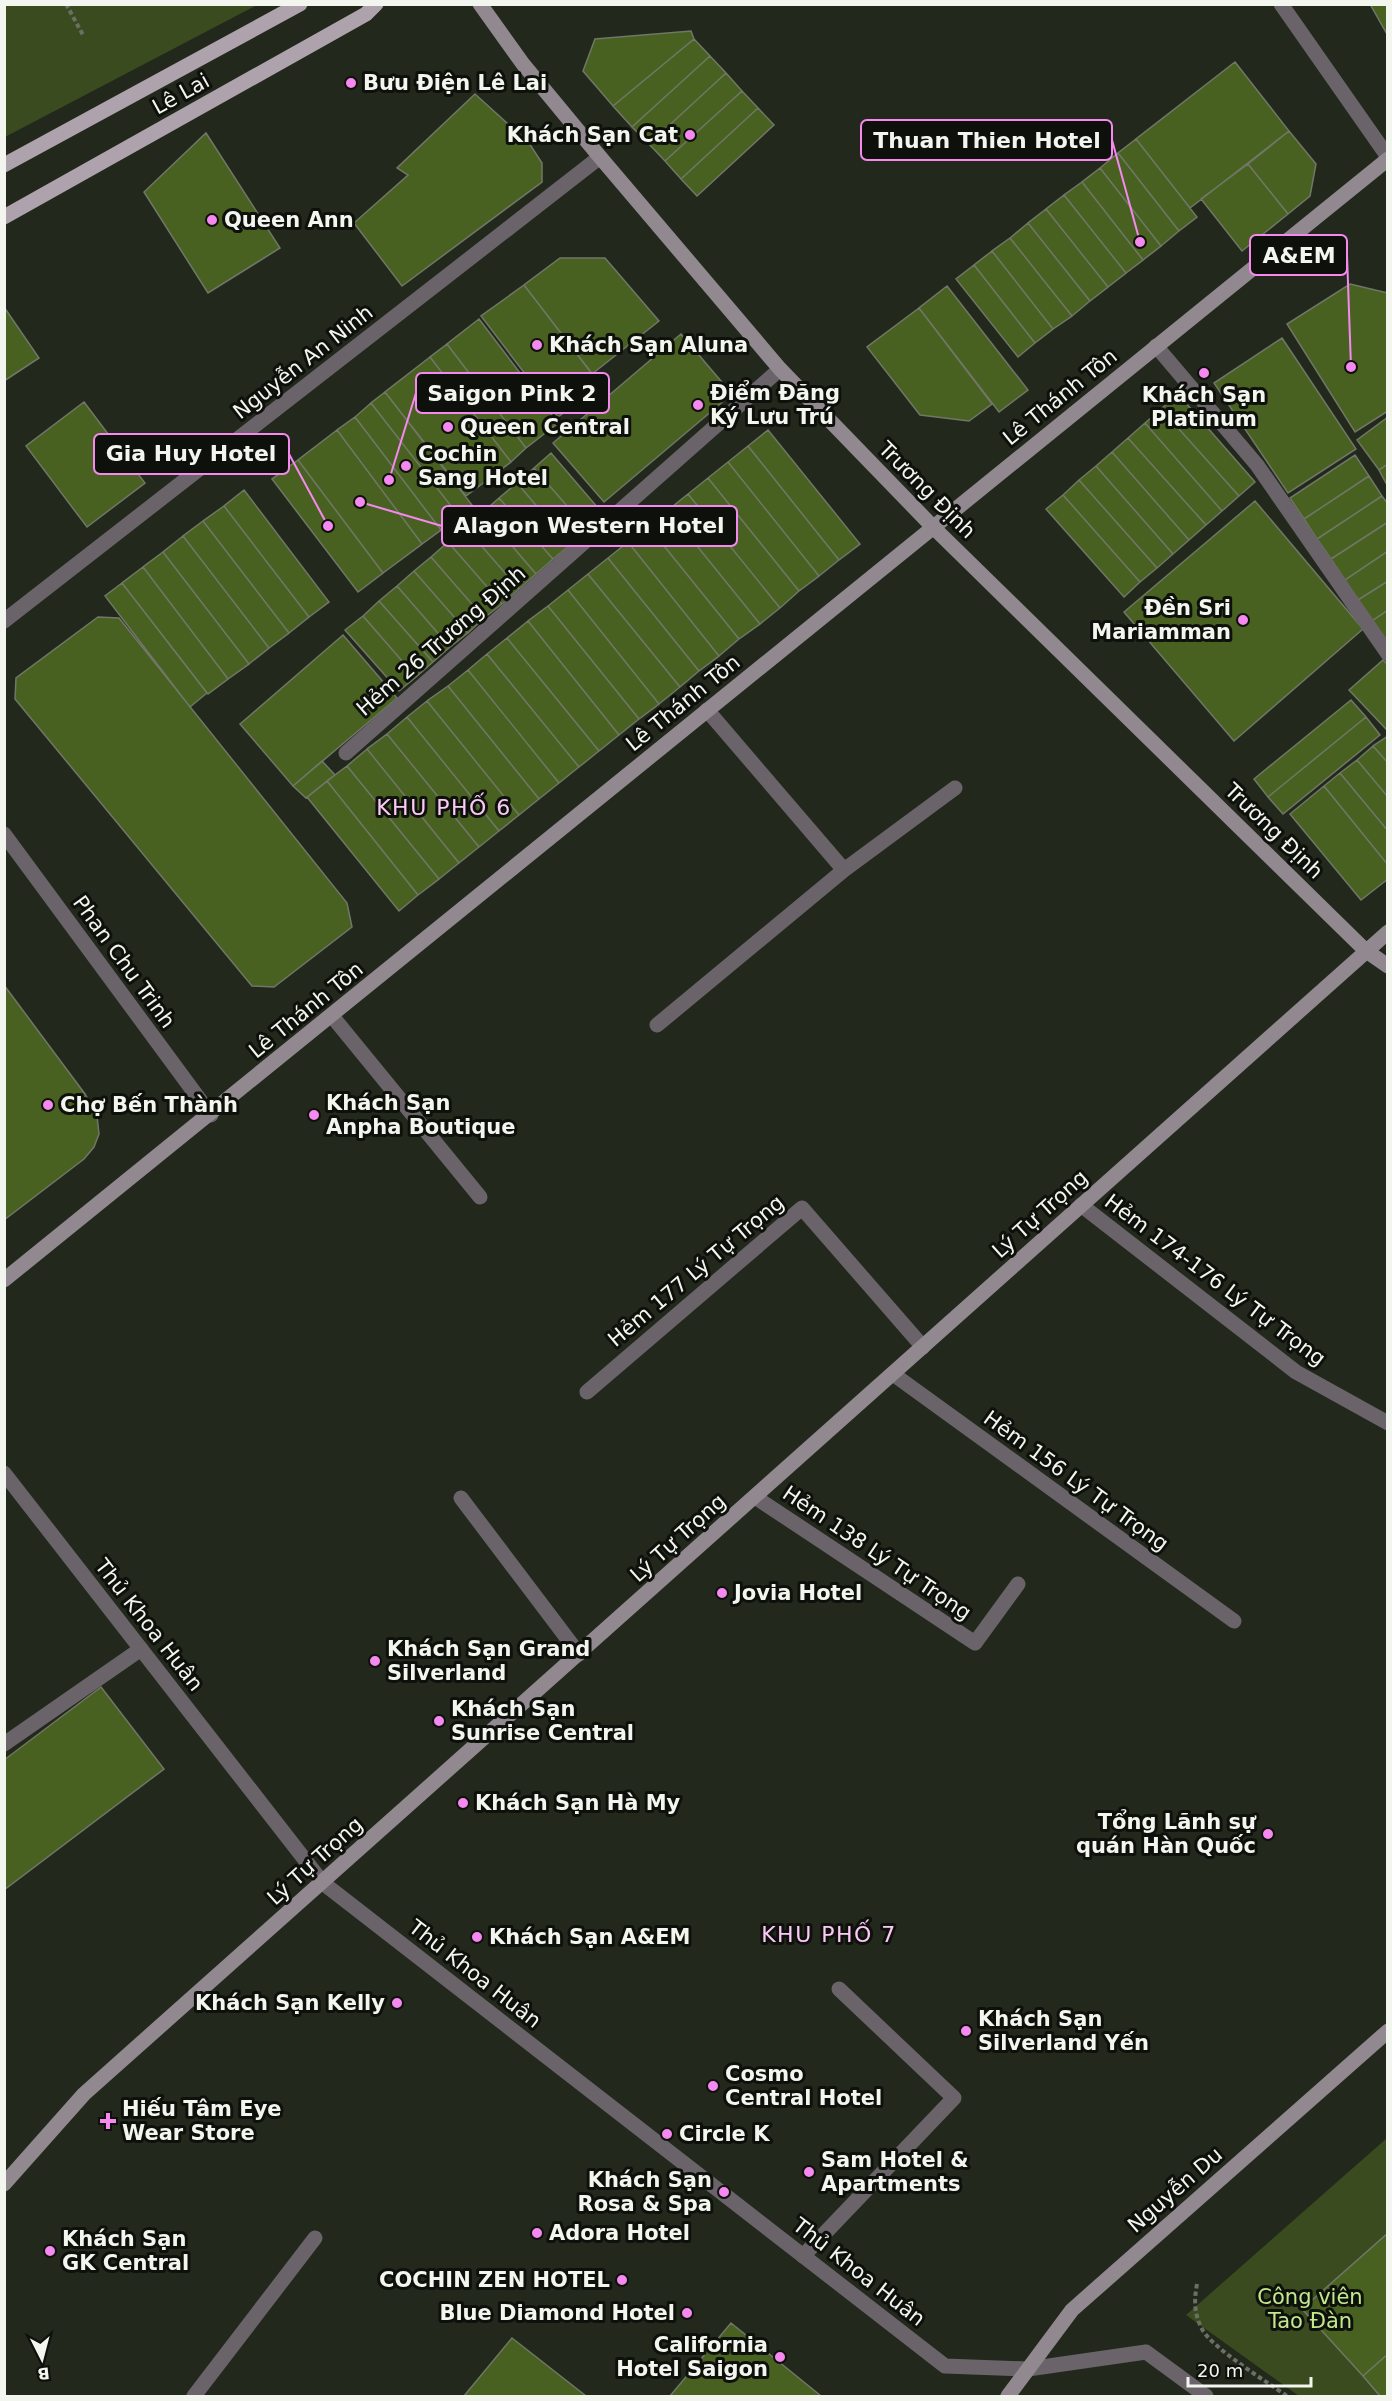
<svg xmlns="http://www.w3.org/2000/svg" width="1392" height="2401" font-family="'DejaVu Sans',sans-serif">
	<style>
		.green { fill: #3a4b1f }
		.building { fill: #496120; stroke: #707768; stroke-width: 1.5 }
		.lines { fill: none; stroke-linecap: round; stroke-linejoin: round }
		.path { stroke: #6b7065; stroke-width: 4; stroke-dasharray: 4.5 3; stroke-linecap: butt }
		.lane { stroke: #6a646a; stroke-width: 15 }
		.street { stroke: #6a646a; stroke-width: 15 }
		.secondary { stroke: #918890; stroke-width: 15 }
		.primary { stroke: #aea3ad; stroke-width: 15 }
		.poi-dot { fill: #f589ef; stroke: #0e100b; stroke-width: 2 }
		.labels { text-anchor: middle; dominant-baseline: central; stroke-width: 6; stroke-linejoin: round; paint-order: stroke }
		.poi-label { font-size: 21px; font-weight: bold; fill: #f2f6ee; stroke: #0e100b; text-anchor: start }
		.street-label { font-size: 21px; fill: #f2f6ee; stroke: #0e100b }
		.park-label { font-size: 21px; fill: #c2e88d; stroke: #0e100b }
		.neighbourhood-label { font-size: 22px; letter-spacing: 1.5px; fill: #fbcaf7; stroke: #0e100b }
		.leader { fill: none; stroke: #f589ef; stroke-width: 2 }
		.callout-dot { fill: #f589ef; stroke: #0e100b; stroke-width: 2 }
		.callout { fill: #0e100b; stroke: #f589ef; stroke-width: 2 }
		.callout-label { font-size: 22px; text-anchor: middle; font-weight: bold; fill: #f2f6ee }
	</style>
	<rect width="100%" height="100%" fill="#23281c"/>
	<!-- green -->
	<path class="green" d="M5,4H257V5L5,137Z
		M1387,2138V2396H1299L1186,2315Z"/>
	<!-- building -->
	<path class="building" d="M1370,4H1388V36Z
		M691,31L694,39L613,106L583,71L595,39Z
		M694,39L710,56L632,127L613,106Z
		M710,56L726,73L649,144L632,127Z
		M1235,62L1289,131L1190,208L1136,139Z
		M726,73L742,91L665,161L649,144Z
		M742,91L758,108L681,179L665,161Z
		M475,94L529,143L542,163V182L402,286L354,223L408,175L397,168Z
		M758,108L774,125L697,196L681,179Z
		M1289,131L1316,164L1310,196L1288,214L1248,164Z
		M206,133L280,248L208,293L144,192Z
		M1136,139L1197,217L1179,231L1118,153Z
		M1118,153L1179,231L1161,246L1100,168Z
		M1248,164L1288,214L1242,251L1201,199Z
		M1100,168L1161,246L1143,260L1082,182Z
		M1082,182L1143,260L1126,273L1064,195Z
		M1064,195L1126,273L1108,287L1046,209Z
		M1046,209L1108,287L1090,301L1028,223Z
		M1028,223L1090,301L1072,316L1010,238Z
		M1010,238L1072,316L1053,329L992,251Z
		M992,251L1053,329L1035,343L974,265Z
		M560,258H605L659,321L592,374L524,285Z
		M974,265L1035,343L1018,357L956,279Z
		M1350,284L1388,293V411L1355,432L1287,324Z
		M524,285L601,385L558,417L481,316Z
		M947,286L1028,390L999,412L919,308Z
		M4,307L39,358L4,381Z
		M919,308L992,404L969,421L920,415L867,347Z
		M479,319L558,423L526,448L447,344Z
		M681,334L732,394L604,502L553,443Z
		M1282,338L1356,449L1288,493L1214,383Z
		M447,344L526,448L511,462L430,357Z
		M430,357L511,462L466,496L385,392Z
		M385,392L472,505L458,515L371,403Z
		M1178,394L1255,482L1239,496L1161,409Z
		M84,402L145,483L87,527L26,446Z
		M371,403L458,515L441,530L355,417Z
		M1161,409L1239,496L1222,511L1145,423Z
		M355,417L441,530L422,544L337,430Z
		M1388,417V464L1379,470L1357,440Z
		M1145,423L1222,511L1206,525L1128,438Z
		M337,430L422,544L383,573L298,460Z
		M768,430L860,544L839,560L748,446Z
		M1128,438L1206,525L1189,540L1112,452Z
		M748,446L839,560L819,576L728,462Z
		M1112,452L1189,540L1173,554L1096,466Z
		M551,453L604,515L588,530L534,468Z
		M1355,455L1369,476L1304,519L1290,498Z
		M298,460L383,573L358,592L272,479Z
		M728,462L819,576L799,591L708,478Z
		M1388,464V487L1379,470Z
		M1096,466L1173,554L1157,568L1079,480Z
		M534,468L588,530L570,545L517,483Z
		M1369,476L1382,496L1317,539L1304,519Z
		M708,478L799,591L780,608L688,494Z
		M1079,480L1157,568L1140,582L1063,495Z
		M517,483L570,545L553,559L499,498Z
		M244,490L329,602L309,617L224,506Z
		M688,494L780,608L760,624L668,510Z
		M1063,495L1140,582L1124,597L1046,509Z
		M1382,496L1388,504V522L1331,559L1317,539Z
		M499,498L553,559L536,574L483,512Z
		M1255,501L1363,629L1234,741L1124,612Z
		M224,506L309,617L289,633L203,521Z
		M668,510L760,624L739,639L648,526Z
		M483,512L536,574L519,589L465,527Z
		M203,521L289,633L269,648L183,536Z
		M1388,522V551L1345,580L1331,559Z
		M648,526L739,639L719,656L628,542Z
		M465,527L519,589L502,604L448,542Z
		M183,536L269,648L249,664L163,552Z
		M448,542L502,604L484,618L431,557Z
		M628,542L719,656L699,671L608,558Z
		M1388,551V581L1358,600L1345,580Z
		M163,552L249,664L228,679L143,567Z
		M431,557L484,618L468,633L414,571Z
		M608,558L699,671L680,687L588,574Z
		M143,567L228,679L208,694L122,583Z
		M414,571L468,633L450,647L397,586Z
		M588,574L680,687L659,704L568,590Z
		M1388,581V610L1372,621L1358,600Z
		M122,583L207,693L190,707L105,596Z
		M397,586L450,647L433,662L379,601Z
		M568,590L659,704L639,719L548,606Z
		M379,601L433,662L416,677L363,616Z
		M548,606L639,719L619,735L528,621Z
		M1388,610V639L1385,640L1372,621Z
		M363,616L416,677L399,691L345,630Z
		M98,617L119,618L347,903L352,927L274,987L252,986L15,699L16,678Z
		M528,621L619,735L599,751L507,638Z
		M343,635L397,698L293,786L240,724Z
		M507,638L599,751L579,767L487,654Z
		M487,654L579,767L559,783L468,670Z
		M1383,660L1388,665V731L1349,690Z
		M468,670L559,783L539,799L448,686Z
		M448,686L539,799L519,815L427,701Z
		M1351,700L1366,717L1268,797L1254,779Z
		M427,701L519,815L499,831L407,717Z
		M407,717L499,831L479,847L387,734Z
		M1366,717L1380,735L1283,814L1268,797Z
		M387,734L479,847L459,863L367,749Z
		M1388,736V763L1373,746Z
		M1373,746L1388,763V797L1357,760Z
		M367,749L459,863L439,879L347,766Z
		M1357,760L1388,797V831L1340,773Z
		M322,761L335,775L306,798L293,786Z
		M347,766L439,879L418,895L327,781Z
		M1340,773L1388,831V865L1324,786Z
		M327,781L418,895L399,911L307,797Z
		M1324,786L1388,865V879L1361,900L1290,814Z
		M4,985L85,1094L97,1116L99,1134L94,1147L84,1159L4,1220Z
		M101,1687L164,1769L4,1890V1760Z
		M1388,2233V2354L1363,2376L1302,2309Z
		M731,2323L821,2396H670Z
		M512,2338L586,2396H464Z
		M1388,2354V2396H1380L1363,2376Z"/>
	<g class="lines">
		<!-- path -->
		<path class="path" d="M66,4L83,35
			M1197,2284C1194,2300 1194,2314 1202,2329C1212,2348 1267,2382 1287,2396"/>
		<!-- lane -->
		<path class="lane" d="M1156,346L1257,465L1388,654
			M707,710L844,870
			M346,753L780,369
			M332,1016L480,1197
			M657,1025L844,870L955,788
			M893,1374L1234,1621
			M587,1392L802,1208L923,1347
			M755,1497L975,1643L1018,1584
			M461,1498L579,1654
			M4,1744L141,1649
			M803,2256L954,2098L839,1989"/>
		<!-- street -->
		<path class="street" d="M1281,4L1388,157
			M4,621L600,157
			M4,834L211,1115
			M1081,1205L1296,1372L1388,1423
			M4,1473L323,1883L945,2366L1028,2369L1146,2352L1206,2396
			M194,2396L315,2238"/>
		<!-- secondary -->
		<path class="secondary" d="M480,4L523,64L600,157L780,369L933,527L1365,950L1388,966
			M4,1280L1388,159
			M4,2184L84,2094L1388,932
			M1008,2396L1072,2310L1388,2031"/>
		<!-- primary -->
		<path class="primary" d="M4,165L300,4
			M4,217L366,14L376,4"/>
	</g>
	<!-- markers -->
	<g class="poi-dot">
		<circle cx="351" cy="83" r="6"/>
		<circle cx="690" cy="135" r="6"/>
		<circle cx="212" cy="220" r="6"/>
		<circle cx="537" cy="345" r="6"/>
		<circle cx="1204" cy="373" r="6"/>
		<circle cx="698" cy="405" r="6"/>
		<circle cx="448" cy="427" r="6"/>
		<circle cx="406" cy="466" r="6"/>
		<circle cx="1243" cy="620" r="6"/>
		<circle cx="48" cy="1105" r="6"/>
		<circle cx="314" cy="1115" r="6"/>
		<circle cx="722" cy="1593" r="6"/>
		<circle cx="375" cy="1661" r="6"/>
		<circle cx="439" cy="1721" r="6"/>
		<circle cx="463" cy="1803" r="6"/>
		<circle cx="1268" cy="1834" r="6"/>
		<circle cx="477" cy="1937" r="6"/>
		<circle cx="397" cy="2003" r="6"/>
		<circle cx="966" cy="2031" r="6"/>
		<circle cx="713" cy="2086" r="6"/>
		<path d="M105 2112h6v6h6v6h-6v6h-6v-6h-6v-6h6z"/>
		<circle cx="667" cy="2134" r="6"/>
		<circle cx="809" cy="2172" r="6"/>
		<circle cx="724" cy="2192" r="6"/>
		<circle cx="537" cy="2233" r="6"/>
		<circle cx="50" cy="2251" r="6"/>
		<circle cx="622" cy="2280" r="6"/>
		<circle cx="687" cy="2313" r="6"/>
		<circle cx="780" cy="2357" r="6"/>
	</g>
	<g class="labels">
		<!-- poi labels -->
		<g class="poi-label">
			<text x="363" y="83">Bưu Điện Lê Lai</text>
			<text x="678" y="135" text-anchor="end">Khách Sạn Cat</text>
			<text x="224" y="220">Queen Ann</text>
			<text x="549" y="345">Khách Sạn Aluna</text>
			<text x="710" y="393">Điểm Đăng<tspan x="710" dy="24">Ký Lưu Trú</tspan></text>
			<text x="1204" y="395" text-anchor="middle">Khách Sạn<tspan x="1204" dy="24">Platinum</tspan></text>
			<text x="460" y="427">Queen Central</text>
			<text x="418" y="454">Cochin<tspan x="418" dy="24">Sang Hotel</tspan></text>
			<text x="1231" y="608" text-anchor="end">Đền Sri<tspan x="1231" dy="24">Mariamman</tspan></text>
			<text x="326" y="1103">Khách Sạn<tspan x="326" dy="24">Anpha Boutique</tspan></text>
			<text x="60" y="1105">Chợ Bến Thành</text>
			<text x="734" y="1593">Jovia Hotel</text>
			<text x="387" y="1649">Khách Sạn Grand<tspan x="387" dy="24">Silverland</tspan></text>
			<text x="451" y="1709">Khách Sạn<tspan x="451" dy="24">Sunrise Central</tspan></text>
			<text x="475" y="1803">Khách Sạn Hà My</text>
			<text x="1256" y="1822" text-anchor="end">Tổng Lãnh sự<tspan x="1256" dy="24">quán Hàn Quốc</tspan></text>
			<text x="489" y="1937">Khách Sạn A&amp;EM</text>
			<text x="385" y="2003" text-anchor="end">Khách Sạn Kelly</text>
			<text x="978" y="2019">Khách Sạn<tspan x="978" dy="24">Silverland Yến</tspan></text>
			<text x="725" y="2074">Cosmo<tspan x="725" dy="24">Central Hotel</tspan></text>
			<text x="122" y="2109">Hiếu Tâm Eye<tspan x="122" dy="24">Wear Store</tspan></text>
			<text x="679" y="2134">Circle K</text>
			<text x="821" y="2160">Sam Hotel &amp;<tspan x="821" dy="24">Apartments</tspan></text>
			<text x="712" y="2180" text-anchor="end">Khách Sạn<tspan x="712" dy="24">Rosa &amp; Spa</tspan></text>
			<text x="549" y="2233">Adora Hotel</text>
			<text x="62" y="2239">Khách Sạn<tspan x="62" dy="24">GK Central</tspan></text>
			<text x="610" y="2280" text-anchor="end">COCHIN ZEN HOTEL</text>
			<text x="675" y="2313" text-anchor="end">Blue Diamond Hotel</text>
			<text x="768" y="2345" text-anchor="end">California<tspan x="768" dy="24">Hotel Saigon</tspan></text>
		</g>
		<!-- street labels -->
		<g class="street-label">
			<text transform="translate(181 94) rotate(-29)">Lê Lai</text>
			<text transform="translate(303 362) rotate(-38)">Nguyễn An Ninh</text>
			<text transform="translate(1060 397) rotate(-39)">Lê Thánh Tôn</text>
			<text transform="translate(927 490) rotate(45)">Trương Định</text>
			<text transform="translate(441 641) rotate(-41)">Hẻm 26 Trương Ðịnh</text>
			<text transform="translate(683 703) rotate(-39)">Lê Thánh Tôn</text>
			<text transform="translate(1274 831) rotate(44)">Trương Định</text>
			<text transform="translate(124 962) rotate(54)">Phan Chu Trinh</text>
			<text transform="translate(306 1010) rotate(-39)">Lê Thánh Tôn</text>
			<text transform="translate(1040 1214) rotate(-42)">Lý Tự Trọng</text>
			<text transform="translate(696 1271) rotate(-40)">Hẻm 177 Lý Tự Trọng</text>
			<text transform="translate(1215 1280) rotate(37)">Hẻm 174-176 Lý Tự Trọng</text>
			<text transform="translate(1076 1481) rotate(36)">Hẻm 156 Lý Tự Trọng</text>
			<text transform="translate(678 1538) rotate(-42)">Lý Tự Trọng</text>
			<text transform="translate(877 1553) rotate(34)">Hẻm 138 Lý Tự Trọng</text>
			<text transform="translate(149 1625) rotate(52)">Thủ Khoa Huân</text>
			<text transform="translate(315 1861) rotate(-42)">Lý Tự Trọng</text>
			<text transform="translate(475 1974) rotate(38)">Thủ Khoa Huân</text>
			<text transform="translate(1175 2190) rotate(-41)">Nguyễn Du</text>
			<text transform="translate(859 2272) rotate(38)">Thủ Khoa Huân</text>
		</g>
		<!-- park labels -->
		<g class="park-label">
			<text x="1310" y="2297">Công viên<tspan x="1310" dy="24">Tao Đàn</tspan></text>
		</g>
		<!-- neighbourhood labels -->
		<g class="neighbourhood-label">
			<text x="444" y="807">KHU PHỐ 6</text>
			<text x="829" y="1934">KHU PHỐ 7</text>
		</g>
	</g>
	<!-- callouts -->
	<path class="leader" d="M1140 242L1112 140M1351 367L1347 255M389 480L416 393M328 526L289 454M360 502L442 526"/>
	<g class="callout-dot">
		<circle cx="1140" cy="242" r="6"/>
		<circle cx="1351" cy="367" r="6"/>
		<circle cx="389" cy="480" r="6"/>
		<circle cx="328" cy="526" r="6"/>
		<circle cx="360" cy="502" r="6"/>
	</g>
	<g class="callout">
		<rect x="861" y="120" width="251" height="40" rx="6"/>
		<rect x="1250" y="235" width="97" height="40" rx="6"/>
		<rect x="416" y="373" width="193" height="40" rx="6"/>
		<rect x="94" y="434" width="195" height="40" rx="6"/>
		<rect x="442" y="506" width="295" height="40" rx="6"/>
	</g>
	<g class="callout-label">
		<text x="987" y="148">Thuan Thien Hotel</text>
		<text x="1299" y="263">A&amp;EM</text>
		<text x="512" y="401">Saigon Pink 2</text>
		<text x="191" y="461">Gia Huy Hotel</text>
		<text x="589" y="533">Alagon Western Hotel</text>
	</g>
	<!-- border -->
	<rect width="1392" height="2401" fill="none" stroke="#f2f6ee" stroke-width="12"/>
	<!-- north arrow -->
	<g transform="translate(42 2359) rotate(174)" stroke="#0e100b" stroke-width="4.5" paint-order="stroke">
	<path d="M0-4.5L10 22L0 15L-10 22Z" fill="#f2f6ee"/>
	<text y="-9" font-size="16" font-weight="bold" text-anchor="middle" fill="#f2f6ee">B</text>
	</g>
	<!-- scale -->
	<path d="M1188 2377v9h123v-9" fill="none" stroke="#f2f6ee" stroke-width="3"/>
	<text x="1197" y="2377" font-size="18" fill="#f2f6ee" stroke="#0e100b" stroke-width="4.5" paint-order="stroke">20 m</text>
</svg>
